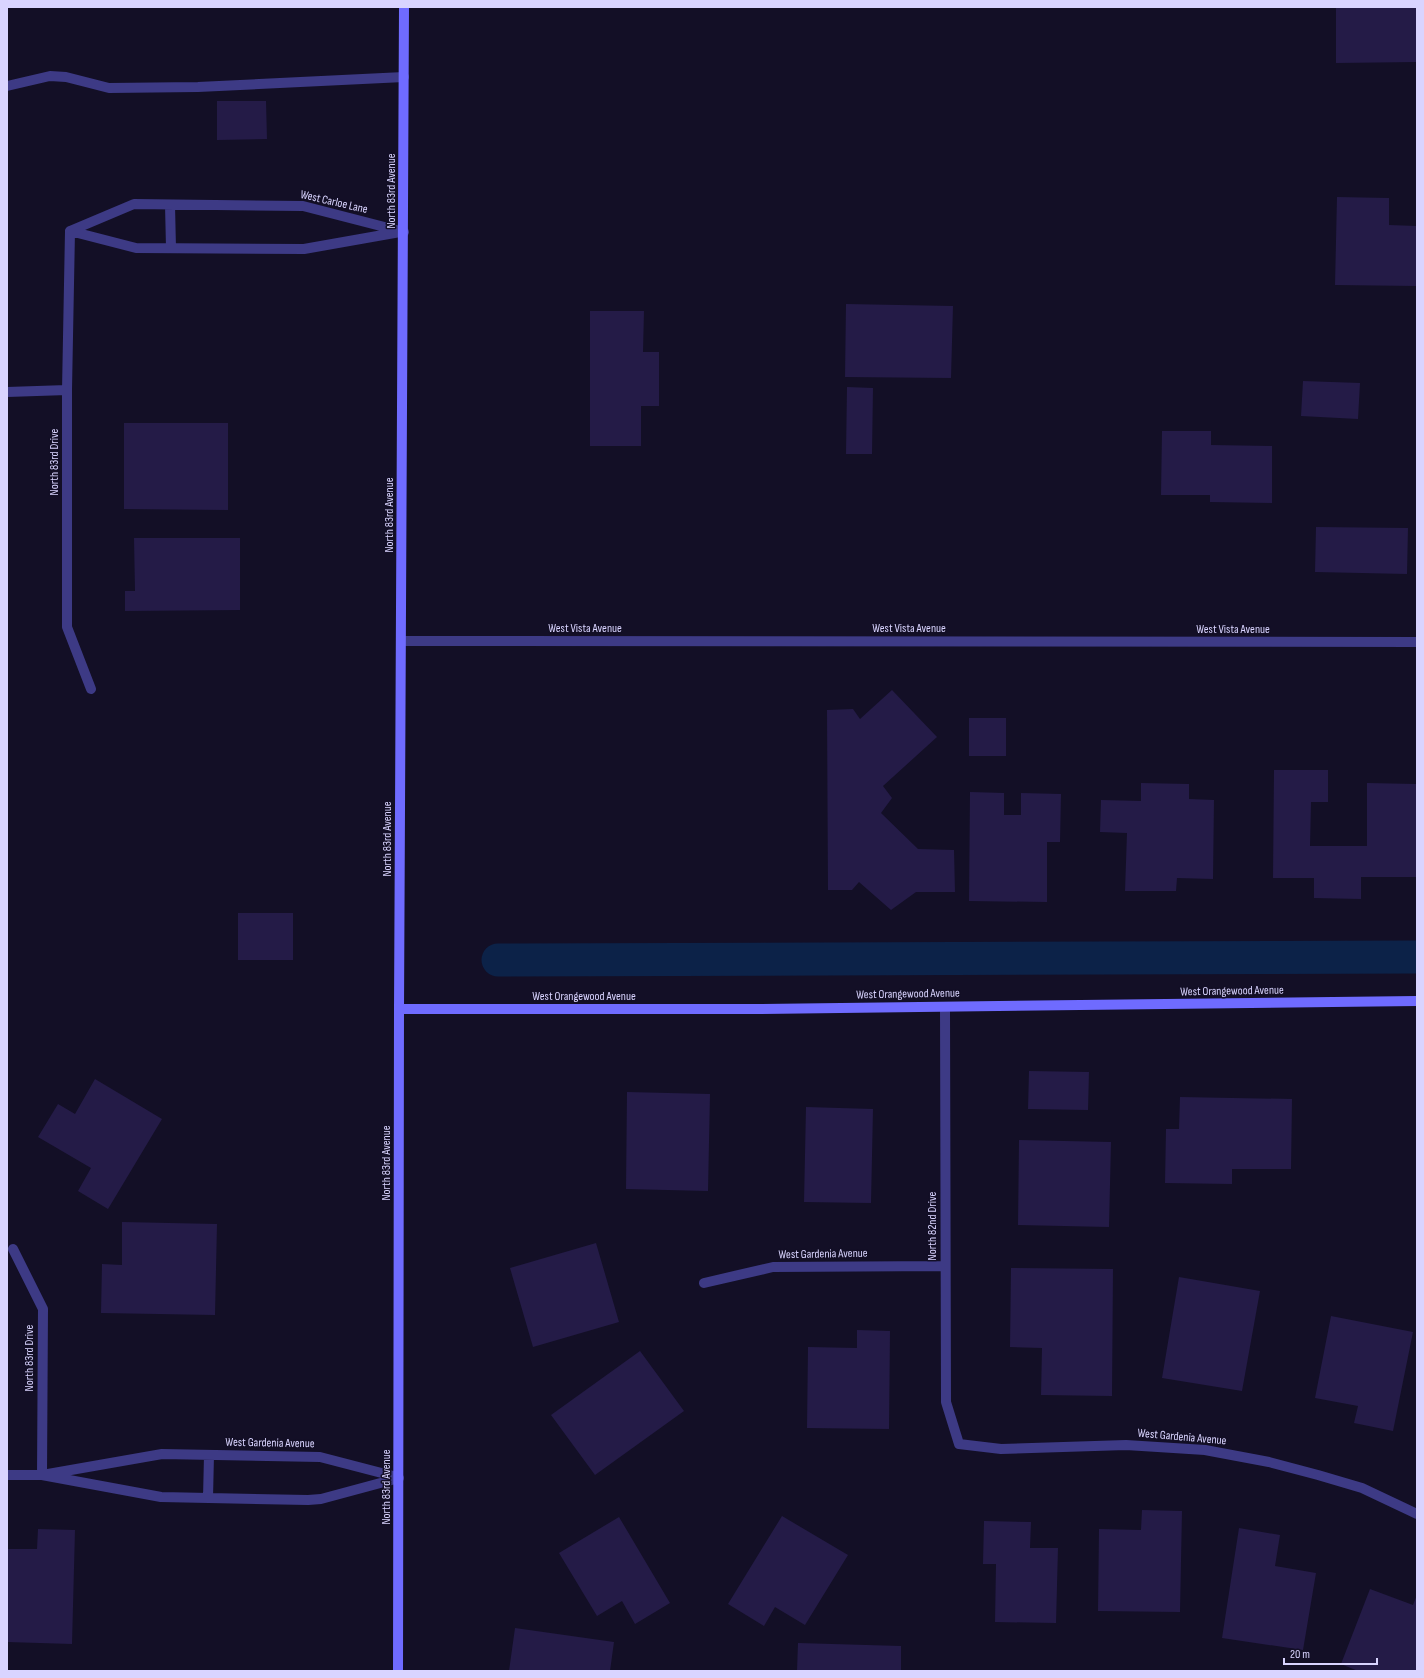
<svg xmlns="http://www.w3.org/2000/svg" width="1424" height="1678" font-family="'Sofia Sans Condensed',sans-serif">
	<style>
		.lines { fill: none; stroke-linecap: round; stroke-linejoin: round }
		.canal { stroke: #0c2248; stroke-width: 33 }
		.building { fill: #241b47 }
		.lane { stroke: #3d3a85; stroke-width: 10 }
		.street { stroke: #3d3a85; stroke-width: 10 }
		.secondary { stroke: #6f6bff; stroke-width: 10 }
		.labels { text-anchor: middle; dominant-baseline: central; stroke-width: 3; stroke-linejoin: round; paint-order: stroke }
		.street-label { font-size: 12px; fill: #d9d4ff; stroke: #130f26 }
	</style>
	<rect width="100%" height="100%" fill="#130f26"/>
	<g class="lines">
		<!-- canal -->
		<path class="canal" d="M498,960L1417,957"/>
	</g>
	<!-- building -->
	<path class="building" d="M1336,7H1417V62L1336,63Z
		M217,101H266L267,139L217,140Z
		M1337,197L1389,198V225L1417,226V286L1335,285Z
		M846,304L953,306L951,378L845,377Z
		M590,311H644L643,352H659V406H641V446H590Z
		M1303,381L1360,383L1358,419L1301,416Z
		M847,387L873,388L872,454H846Z
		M124,423H228V510L124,509Z
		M1162,431H1211V445L1272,446V503L1210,502V495H1161Z
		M1316,527L1408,528L1407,574L1315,572Z
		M134,538H240V610L125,611V591H135Z
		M892,690L937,737L883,786L892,798L881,813L918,849L954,850L955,892H916L891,910L859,882L852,890H828L827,710L853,709L860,719Z
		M969,718H1006V756H969Z
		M1274,770H1328V802H1311L1310,846H1367V783L1416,784L1417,877H1361V899L1314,898V878H1273Z
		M1141,783L1189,784V799L1214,800L1213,879L1177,878L1176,891H1125L1127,833L1100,832L1101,800L1141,801Z
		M970,792L1004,793V815H1021V793L1061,794L1060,842H1047V902L969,901Z
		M238,913H293V960H238Z
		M1029,1071L1089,1072L1088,1110L1028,1109Z
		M95,1079L162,1119L108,1209L78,1191L91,1168L38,1137L58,1104L75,1114Z
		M627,1092L710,1094L708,1191L626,1189Z
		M1180,1097L1292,1099L1291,1169H1232V1184L1165,1183L1166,1129H1179Z
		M806,1107L873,1109L871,1203L804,1202Z
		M1019,1140L1111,1142L1109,1227L1018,1225Z
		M122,1222L217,1224L215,1315L101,1313L102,1264L122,1265Z
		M596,1243L619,1322L533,1347L510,1268Z
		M1011,1268L1113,1269L1112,1396L1041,1395L1042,1348L1010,1347Z
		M1179,1277L1260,1291L1242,1391L1162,1378Z
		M1331,1316L1413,1332L1393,1431L1354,1423L1358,1406L1315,1398Z
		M857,1330L890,1331L889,1429L807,1428L808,1347L857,1348Z
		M640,1351L684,1411L595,1475L551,1415Z
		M1142,1510L1182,1511L1180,1612L1098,1611L1099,1529L1141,1530Z
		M782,1516L848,1555L805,1625L775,1607L764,1626L728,1604Z
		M619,1517L670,1603L635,1624L622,1601L597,1616L559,1553Z
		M984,1521L1031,1522L1030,1548H1058L1056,1623L995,1622L996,1564H983Z
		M1239,1528L1280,1535L1275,1566L1316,1573L1303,1650L1222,1638Z
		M38,1529L75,1530L72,1644L7,1642V1549H37Z
		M1370,1589L1413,1605L1417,1595V1671H1358L1341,1664Z
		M515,1628L614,1642L610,1671H509Z
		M798,1643L901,1646V1671H797Z"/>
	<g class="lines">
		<!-- lane -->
		<path class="lane" d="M7,86L50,76L66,77L109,88L198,87L404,77"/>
		<!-- street -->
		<path class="street" d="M170,205L171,248
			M70,231L67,390V627L91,689
			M70,231L134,204L303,206L404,232
			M70,231L136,248L304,249L400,232
			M7,392L67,390
			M402,641L1417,642
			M945,1007L946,1402L959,1444L1001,1449L1126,1445L1205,1450L1269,1462L1318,1475L1362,1488L1417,1514
			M13,1249L43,1309L42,1475
			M704,1283L773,1267L945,1266
			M48,1474L162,1454L320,1457L397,1477
			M7,1475H42L161,1497L308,1500L321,1499L399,1478
			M208,1498L209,1455"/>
		<!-- secondary -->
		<path class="secondary" d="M399,1009H758L1417,1001
			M398,1671L399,1009L404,7"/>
	</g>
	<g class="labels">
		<!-- street labels -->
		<g class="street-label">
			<text transform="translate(391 191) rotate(-90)">North 83rd Avenue</text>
			<text transform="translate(334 202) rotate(13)">West Carloe Lane</text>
			<text transform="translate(54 462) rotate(-90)">North 83rd Drive</text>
			<text transform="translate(389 515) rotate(-90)">North 83rd Avenue</text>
			<text x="585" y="628">West Vista Avenue</text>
			<text x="909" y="628">West Vista Avenue</text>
			<text x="1233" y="629">West Vista Avenue</text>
			<text transform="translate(387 839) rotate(-90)">North 83rd Avenue</text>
			<text transform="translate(1232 991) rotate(-1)">West Orangewood Avenue</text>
			<text transform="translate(908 994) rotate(-1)">West Orangewood Avenue</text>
			<text x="584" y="996">West Orangewood Avenue</text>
			<text transform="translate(386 1163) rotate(-90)">North 83rd Avenue</text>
			<text transform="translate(932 1226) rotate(-90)">North 82nd Drive</text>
			<text transform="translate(823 1254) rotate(-1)">West Gardenia Avenue</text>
			<text transform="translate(29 1358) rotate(-90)">North 83rd Drive</text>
			<text transform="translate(1182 1437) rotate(5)">West Gardenia Avenue</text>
			<text transform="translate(270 1443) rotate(1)">West Gardenia Avenue</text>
			<text transform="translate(386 1487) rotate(-90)">North 83rd Avenue</text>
		</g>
	</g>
	<!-- border -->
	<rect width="1424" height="1678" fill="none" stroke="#d9d4ff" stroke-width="16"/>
	<!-- scale -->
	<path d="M1284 1658v6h93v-6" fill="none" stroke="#d9d4ff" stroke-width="2"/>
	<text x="1290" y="1658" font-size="12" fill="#d9d4ff" stroke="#130f26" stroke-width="3" paint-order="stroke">20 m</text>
</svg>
